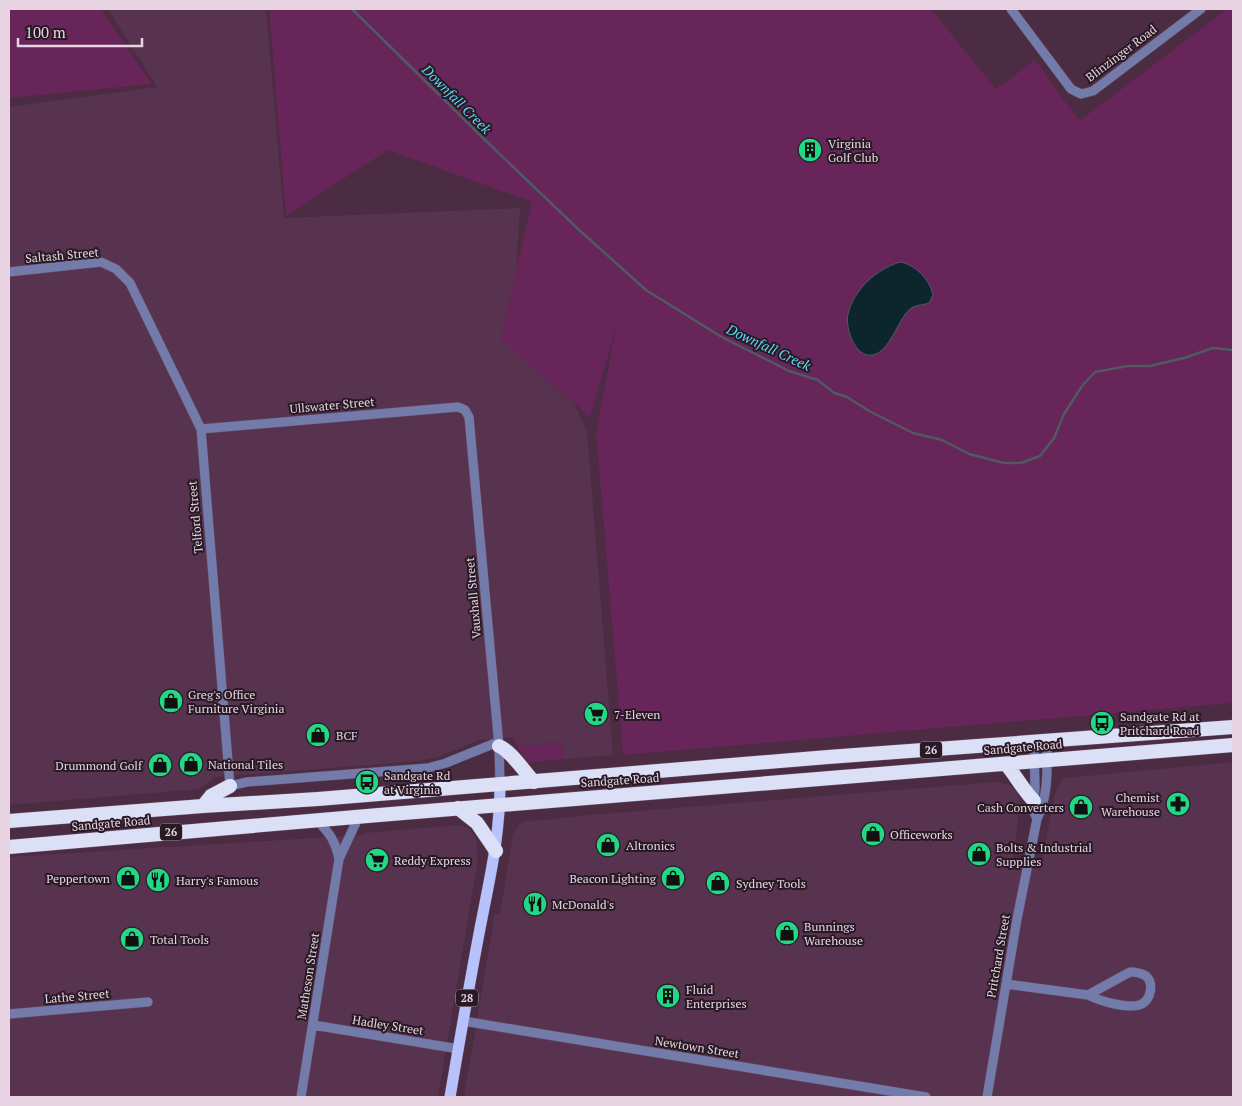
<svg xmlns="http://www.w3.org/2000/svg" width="1242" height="1106" font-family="'PT Serif',serif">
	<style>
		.built { fill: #58334f }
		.green { fill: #672559 }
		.water { fill: #0d262d; stroke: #4f5a63 }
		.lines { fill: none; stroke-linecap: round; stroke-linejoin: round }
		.stream { stroke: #4f5a63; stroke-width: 2.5 }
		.minor-casing { stroke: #674a60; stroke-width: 10 }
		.major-casing { stroke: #674a60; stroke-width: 12 }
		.highway-casing { stroke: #674a60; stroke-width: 15 }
		.minor { stroke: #737bab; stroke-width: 9 }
		.major { stroke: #b7c1fc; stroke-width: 11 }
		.highway { stroke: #dbe0f7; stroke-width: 14 }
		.labels { text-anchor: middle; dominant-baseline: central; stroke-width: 4; stroke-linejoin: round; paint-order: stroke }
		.shield { fill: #281a24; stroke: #ae9ca9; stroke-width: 1 }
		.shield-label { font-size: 11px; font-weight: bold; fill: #e8d3e2 }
		.street-label { font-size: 12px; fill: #e8d3e2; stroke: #281a24 }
		.poi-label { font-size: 12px; fill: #e8d3e2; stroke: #281a24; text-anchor: start }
		.water-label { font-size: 14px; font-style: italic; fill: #5bd7f5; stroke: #281a24 }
	</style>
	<rect width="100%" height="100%" fill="#4b2c43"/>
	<!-- built -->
	<path class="built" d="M108,9H266L284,218L520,208L514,306L562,376L587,432L613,755L563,759L562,742L523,746L512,737L479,740L438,757L419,761L214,777L200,789L9,805V107L157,87Z
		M1233,762V1097H464L495,913L500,914L513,834L519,825L523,822L590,815L996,782L1009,785L1017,792L1020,805L1012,865L1040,870L1055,794L1061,781L1065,778Z
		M459,825L469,828L476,838L478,859L438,1097H9V857L362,835L365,833Z"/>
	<!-- green -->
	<path class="green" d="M9,9H101L152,84L9,98Z
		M269,9H931L996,89L1035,60L1077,118L1082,119L1227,9H1233V703L623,755L596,432L616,328L590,417L500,339L532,202L388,150L286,216Z
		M512,737L523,746L562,742L563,759L527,763Z"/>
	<!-- water -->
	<path class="water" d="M900,262C916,265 930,280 933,295L929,303C923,305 915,305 910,309C897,320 890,353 872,355C855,358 845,328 848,314C854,289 877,269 900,262Z"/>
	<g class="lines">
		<!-- stream -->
		<path class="stream" d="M352,9L484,139L577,228L646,290L720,336L789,371L818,380L834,393L847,397L869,411L913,433L942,440L969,454L1004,463H1021L1040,456L1054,438L1064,414L1082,386L1095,372L1128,366H1150L1184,358L1213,348L1233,350"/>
		<!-- minor casing -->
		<g class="minor-casing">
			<path id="minor" d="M1011,9L1071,89L1081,94L1093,91L1201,9
				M9,272L101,262L116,269L130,283L201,429L230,786L247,782L428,768L446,763L498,742
				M201,429L458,407L465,410L469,417L499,746L500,784
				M1034,742L1035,788L1033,810L1037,819
				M317,820C330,834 335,840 339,859
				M1006,984L1088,995C1100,1001 1129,1010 1142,1004C1151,999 1154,983 1146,976C1141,973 1136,972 1130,972L1088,995
				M9,1014L148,1002
				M463,1021L926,1097
				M313,1025L459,1049
				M301,1097L339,859L359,816
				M987,1097L1017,919L1037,819C1049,796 1047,767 1047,741"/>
		</g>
		<!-- major casing -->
		<g class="major-casing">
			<path id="major" d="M450,1097C459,1044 468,992 478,939C488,885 500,840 500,784"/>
		</g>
		<!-- highway casing -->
		<g class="highway-casing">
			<path id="highway" d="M499,746C512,752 523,770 534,782
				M1006,764C1016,776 1023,790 1034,801
				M203,806L211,796L230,786
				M458,808L477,823L496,851
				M9,821L203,806L318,799L828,757L1233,727
				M9,847L379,815L1233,745"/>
		</g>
		<!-- minor -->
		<use href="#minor" class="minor"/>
		<!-- major -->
		<use href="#major" class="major"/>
		<!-- highway -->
		<use href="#highway" class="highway"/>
	</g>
	<!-- icons -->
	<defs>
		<g id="building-disc" transform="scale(1.25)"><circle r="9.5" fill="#22d887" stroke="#281a24"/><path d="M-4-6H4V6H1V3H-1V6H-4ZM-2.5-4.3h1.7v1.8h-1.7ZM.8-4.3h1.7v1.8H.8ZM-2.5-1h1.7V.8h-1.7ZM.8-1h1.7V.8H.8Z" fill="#111"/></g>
		<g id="shop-disc" transform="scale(1.25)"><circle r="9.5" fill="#22d887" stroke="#281a24"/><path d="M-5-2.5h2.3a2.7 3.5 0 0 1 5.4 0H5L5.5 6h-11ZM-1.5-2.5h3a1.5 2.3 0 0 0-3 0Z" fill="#111"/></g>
		<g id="supermarket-disc" transform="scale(1.25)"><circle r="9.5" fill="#22d887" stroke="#281a24"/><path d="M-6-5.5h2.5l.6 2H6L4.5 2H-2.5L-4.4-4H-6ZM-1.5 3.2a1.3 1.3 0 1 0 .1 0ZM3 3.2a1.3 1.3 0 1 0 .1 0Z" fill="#111"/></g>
		<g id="bus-disc" transform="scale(1.25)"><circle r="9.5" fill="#22d887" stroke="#281a24"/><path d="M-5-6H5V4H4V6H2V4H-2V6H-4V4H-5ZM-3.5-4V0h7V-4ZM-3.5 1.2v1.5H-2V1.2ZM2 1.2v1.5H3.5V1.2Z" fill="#111"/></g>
		<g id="pharmacy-disc" transform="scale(1.25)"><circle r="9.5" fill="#22d887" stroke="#281a24"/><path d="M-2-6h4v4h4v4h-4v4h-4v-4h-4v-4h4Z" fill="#111"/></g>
		<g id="restaurant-disc" transform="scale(1.25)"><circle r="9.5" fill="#22d887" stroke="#281a24"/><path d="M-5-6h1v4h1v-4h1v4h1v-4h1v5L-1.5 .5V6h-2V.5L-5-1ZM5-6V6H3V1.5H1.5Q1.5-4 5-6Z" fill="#111"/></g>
	</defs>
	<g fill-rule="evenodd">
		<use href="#building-disc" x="810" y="150"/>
		<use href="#shop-disc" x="171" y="701"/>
		<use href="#supermarket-disc" x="596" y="714"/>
		<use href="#bus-disc" x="1102" y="723"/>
		<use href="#shop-disc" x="318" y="735"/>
		<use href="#shop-disc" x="191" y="764"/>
		<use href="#shop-disc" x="160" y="765"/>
		<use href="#bus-disc" x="367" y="782"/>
		<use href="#pharmacy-disc" x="1178" y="804"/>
		<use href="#shop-disc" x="1081" y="807"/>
		<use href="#shop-disc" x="873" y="834"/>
		<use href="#shop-disc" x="608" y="845"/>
		<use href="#shop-disc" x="979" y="854"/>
		<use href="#supermarket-disc" x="377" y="860"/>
		<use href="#shop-disc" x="128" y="878"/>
		<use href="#shop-disc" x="673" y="878"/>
		<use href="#restaurant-disc" x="158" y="880"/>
		<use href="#shop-disc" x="718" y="883"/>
		<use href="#restaurant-disc" x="535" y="904"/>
		<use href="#shop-disc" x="787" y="933"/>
		<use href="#shop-disc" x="132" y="939"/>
		<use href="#building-disc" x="668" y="996"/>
	</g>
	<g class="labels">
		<!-- shield labels -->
		<g class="shield">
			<rect x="920" y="741.5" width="22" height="17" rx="4"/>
			<rect x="160" y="823.5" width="22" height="17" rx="4"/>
			<rect x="456" y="989.5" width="22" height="17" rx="4"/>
		</g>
		<g class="shield-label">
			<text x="931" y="750">26</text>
			<text x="171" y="832">26</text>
			<text x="467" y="998">28</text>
		</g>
		<!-- street labels -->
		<g class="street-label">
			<text transform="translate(1121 53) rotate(-37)">Blinzinger Road</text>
			<text transform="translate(62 255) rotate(-5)">Saltash Street</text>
			<text transform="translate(332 405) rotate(-5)">Ullswater Street</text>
			<text transform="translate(195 517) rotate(-95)">Telford Street</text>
			<text transform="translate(473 598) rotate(-95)">Vauxhall Street</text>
			<text transform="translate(1023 747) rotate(-5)">Sandgate Road</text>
			<text transform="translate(620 780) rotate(-4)">Sandgate Road</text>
			<text transform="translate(111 823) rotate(-5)">Sandgate Road</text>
			<text transform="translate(998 956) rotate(-80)">Pritchard Street</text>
			<text transform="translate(308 976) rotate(-81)">Matheson Street</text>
			<text transform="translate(77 996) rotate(-5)">Lathe Street</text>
			<text transform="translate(388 1025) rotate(9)">Hadley Street</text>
			<text transform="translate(697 1047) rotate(9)">Newtown Street</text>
		</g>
		<!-- poi labels -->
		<g class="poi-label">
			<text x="828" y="143">Virginia<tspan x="828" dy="14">Golf Club</tspan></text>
			<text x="188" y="694">Greg's Office<tspan x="188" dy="14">Furniture Virginia</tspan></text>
			<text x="614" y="714">7-Eleven</text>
			<text x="1120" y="716">Sandgate Rd at<tspan x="1120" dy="14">Pritchard Road</tspan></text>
			<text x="336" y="735">BCF</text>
			<text x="208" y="764">National Tiles</text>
			<text x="142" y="765" text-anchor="end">Drummond Golf</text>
			<text x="384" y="775">Sandgate Rd<tspan x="384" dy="14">at Virginia</tspan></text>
			<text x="1160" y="797" text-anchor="end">Chemist<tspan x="1160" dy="14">Warehouse</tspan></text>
			<text x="1064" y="807" text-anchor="end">Cash Converters</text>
			<text x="890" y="834">Officeworks</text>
			<text x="626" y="845">Altronics</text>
			<text x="996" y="847">Bolts &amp; Industrial<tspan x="996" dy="14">Supplies</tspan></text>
			<text x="394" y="860">Reddy Express</text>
			<text x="110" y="878" text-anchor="end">Peppertown</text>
			<text x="656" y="878" text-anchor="end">Beacon Lighting</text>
			<text x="176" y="880">Harry's Famous</text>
			<text x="736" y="883">Sydney Tools</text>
			<text x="552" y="904">McDonald's</text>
			<text x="804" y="926">Bunnings<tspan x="804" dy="14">Warehouse</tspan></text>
			<text x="150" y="939">Total Tools</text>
			<text x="686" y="989">Fluid<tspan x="686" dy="14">Enterprises</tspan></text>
		</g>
		<!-- water labels -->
		<g class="water-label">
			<text transform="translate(457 99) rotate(45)">Downfall Creek</text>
			<text transform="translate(769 347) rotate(25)">Downfall Creek</text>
		</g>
	</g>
	<!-- border -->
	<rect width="1242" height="1106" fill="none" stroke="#e8d3e2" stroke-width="20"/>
	<!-- scale -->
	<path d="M18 38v8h124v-8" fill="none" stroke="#e8d3e2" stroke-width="2.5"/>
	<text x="25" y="38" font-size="15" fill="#e8d3e2" stroke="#281a24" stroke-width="4" paint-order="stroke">100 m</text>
</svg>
